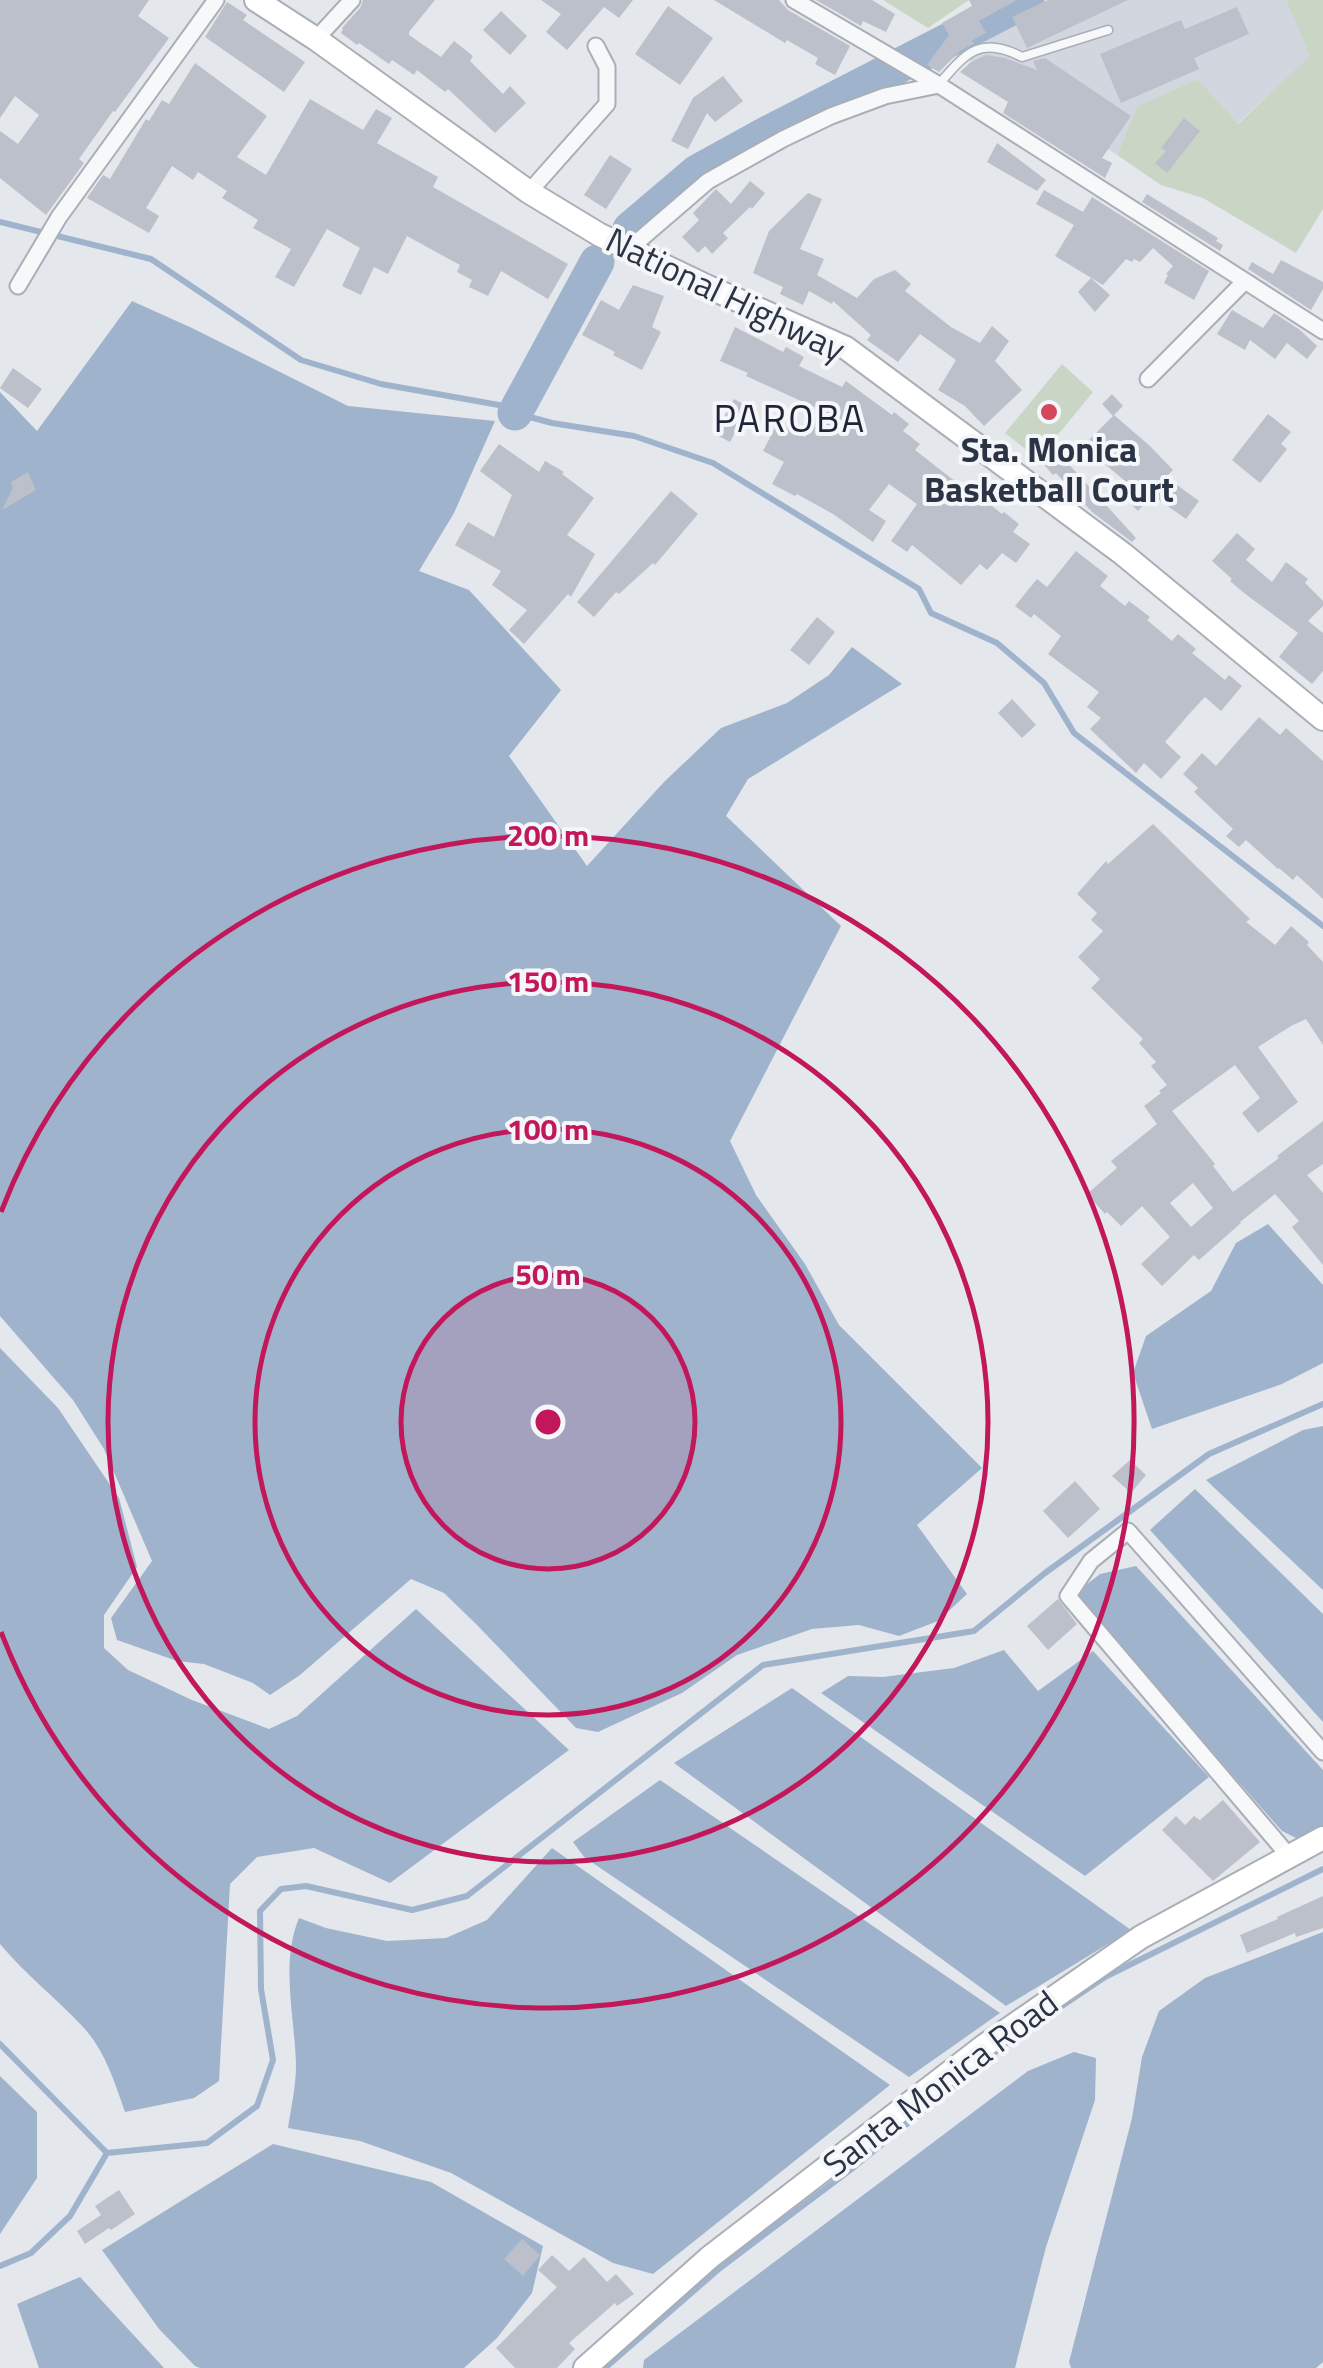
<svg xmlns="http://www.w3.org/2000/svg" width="1323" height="2368" font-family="'Titillium Web',sans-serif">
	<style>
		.built { fill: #d2d6de }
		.green { fill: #c9d6c5 }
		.water { fill: #9fb4cc }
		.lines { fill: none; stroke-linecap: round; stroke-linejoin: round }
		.stream { stroke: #9fb4cc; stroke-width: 6 }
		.river { stroke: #9fb4cc; stroke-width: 35 }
		.building { fill: #bbc0ca; fill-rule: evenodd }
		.lane-casing { stroke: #a9aeb7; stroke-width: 11 }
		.street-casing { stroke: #a9aeb7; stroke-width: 19 }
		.secondary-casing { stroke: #a9aeb7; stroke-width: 26 }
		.lane { stroke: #f7f8fa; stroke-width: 8 }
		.street { stroke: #f7f8fa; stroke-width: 15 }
		.secondary { stroke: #fff; stroke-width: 22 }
		.ring { fill: none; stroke: #c2185b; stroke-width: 5 }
		.poi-dot { fill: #d1495b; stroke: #f4f6f9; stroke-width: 4 }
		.labels { text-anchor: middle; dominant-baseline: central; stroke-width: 8; stroke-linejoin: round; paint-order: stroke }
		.street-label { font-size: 35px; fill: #2b3445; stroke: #f4f6f9 }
		.poi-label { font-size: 35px; font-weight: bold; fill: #2b3445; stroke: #f4f6f9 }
		.neighbourhood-label { font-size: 38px; letter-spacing: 2.5px; fill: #1d2536; stroke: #f4f6f9 }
		.centre { fill: #c2185b; stroke: #f4f6f9; stroke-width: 5 }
		.ring-label { font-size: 30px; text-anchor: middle; font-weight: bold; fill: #c2185b; stroke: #f4f6f9; stroke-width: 8; stroke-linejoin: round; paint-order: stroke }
	</style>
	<rect width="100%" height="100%" fill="#e4e7ec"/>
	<!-- built -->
	<path class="built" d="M1048,0H1286L1311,56L1237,124L1198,79L1139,106L1117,155L1021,90L970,61L964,50L1012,17Z"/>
	<!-- green -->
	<path class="green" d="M883,0H969L928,28Z
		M1286,0H1323V209L1296,253L1203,198L1161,185L1117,155L1138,106L1198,79L1238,124L1310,56Z
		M1062,364L1093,392L1038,459L1005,433Z"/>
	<!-- water -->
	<path class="water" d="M132,301L192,328L348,406L495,421L454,513L419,571L469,590L561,690L509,756L587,866L664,782L721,728L787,703L829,675L852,647L902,684L748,779L726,816L841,926L730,1141L756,1195L805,1264L839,1325L982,1468L917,1525L967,1594L938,1621L899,1636L859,1625L812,1629L737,1655L682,1693L598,1732L576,1728L477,1625L444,1593L411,1579L300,1675L270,1695L253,1683L204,1664L177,1661L117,1640L111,1618L152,1561L104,1449L73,1400L0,1316V392L37,431Z
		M1268,1224L1323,1285V1363L1282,1384L1152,1429L1133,1373L1146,1336L1211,1291L1236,1243Z
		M0,1348L58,1408L119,1498L137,1567L104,1615V1648L128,1670L192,1700L269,1729L297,1716L416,1609L569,1750L390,1883L314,1848L257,1857L230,1884L219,2081L194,2098L125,2112C115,2083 105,2051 84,2028C57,1999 26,1975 0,1944Z
		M1323,1426V1590L1206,1480L1303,1430Z
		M1195,1489L1323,1614V1722L1150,1530Z
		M1136,1566L1323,1770V1827L1298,1839L1282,1831L1073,1595L1100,1574Z
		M1004,1650L1038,1691L1093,1651L1209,1777L1085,1876L821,1693L848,1676L883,1677L954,1668Z
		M792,1688L1131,1930L1006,2006L674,1763Z
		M660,1780L1000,2013L909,2077L584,1857L573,1842Z
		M552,1848L890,2085L653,2274L613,2263L451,2173L360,2141L288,2128C291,2108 296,2086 296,2066C295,2017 280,1964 299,1918L326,1928L387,1941L446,1938L487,1920Z
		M1323,1932V2362L1316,2368H1071L1069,2362L1132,2118L1142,2057L1159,2011L1205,1978Z
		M1074,2052L1096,2058L1095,2100L1046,2247L1015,2368H643L644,2360L1028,2071Z
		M0,2076L37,2112V2178L0,2234Z
		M273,2144L431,2182L543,2246L532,2293L497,2338L464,2368H200L195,2366L159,2329L102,2250Z
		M80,2277L164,2368H39L17,2304Z"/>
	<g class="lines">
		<!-- stream -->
		<path class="stream" d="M0,222L151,259L301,360L381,384L499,405L515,413L552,423L634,436L713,463L919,589L931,613L997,643L1044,683L1074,733L1323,926
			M1047,2016L1105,1977L1323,1869
			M0,2044L107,2153L207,2143L257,2106L273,2060L261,1989L260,1911L281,1889L306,1886L412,1910L467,1896L763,1665L974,1631L1045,1573L1209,1454L1323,1404
			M0,2266L31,2253L70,2216L107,2153
			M605,2368L720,2268L854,2167L1004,2045"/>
		<!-- river -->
		<path class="river" d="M630,229L697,172L766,134L1027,0
			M515,413L597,262"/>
	</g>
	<!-- building -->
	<path class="building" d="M0,0H149L138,16L169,38L115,112L113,111L79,159L84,163L46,215L0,178V131L18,144L39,115L15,96L0,118Z
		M363,0H435L409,32V35L441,57L454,41L473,56L470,61L503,94L510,86L526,103L495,133L448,89L445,92L417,70L414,75L392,60L389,64L359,43L357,45L341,33L343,29L342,28L360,8Z
		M541,0H633L619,18L604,7L567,50L546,32L561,14Z
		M714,0H779L788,10L850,46L835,75L815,64L818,58L787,40L785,43Z
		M816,0H872L895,14L886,32L863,21L861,26Z
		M969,0H1017L979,21L986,33L971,41L975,43L961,50L939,72L927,65L949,35L942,23L972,6Z
		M1048,0H1128L1027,48L1012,17Z
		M227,2L247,15L243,20L305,62L284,92L205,37Z
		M668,6L713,38L680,85L635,54Z
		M1237,7L1249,34L1194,58L1199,69L1121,103L1100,54L1181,20L1185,29Z
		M501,11L527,36L510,55L483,30Z
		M986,55L1005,58L1037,70L1033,61L1045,58L1131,116L1102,158L1112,163L1105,178L1003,113L1008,102L960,72L971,62Z
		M195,63L267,116L237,157L266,175L310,99L363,130L376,109L392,118L377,143L438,177L433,187L568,264L548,299L501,271L488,296L469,287L472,280L457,272L460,265L407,236L388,274L374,267L361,295L342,286L360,248L327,229L294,287L275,277L291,249L253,228L258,220L222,198L227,191L198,172L193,180L172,166L146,208L159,216L149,233L87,198L103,175L110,179L146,119L149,121L162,100L169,104Z
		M723,76L743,101L715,122L707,113L688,149L671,141L693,98Z
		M1184,118L1200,131L1167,173L1155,163L1166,151L1161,148Z
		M997,143L1046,180L1037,191L987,162Z
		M610,155L632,169L606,209L584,195Z
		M750,181L765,193L752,209L750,207L723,233L728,238L712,254L705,246L698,253L682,237L699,220L693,213L716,189L731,204Z
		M1044,190L1083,212L1092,197L1209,271L1194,300L1164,283L1168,275L1166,274L1173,266L1153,248L1140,262L1134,259L1132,262L1126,259L1103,285L1055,256L1074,225L1036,204Z
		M808,193L822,199L800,249L824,259L817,275L857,298L874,279L895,270L911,284L905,291L951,327L980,343L992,326L1009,341L995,361L1022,390L984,426L965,406L938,390L956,360L920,334L898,362L867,340L871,335L833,301L832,304L809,291L803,305L780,294L783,287L753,273L769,231Z
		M1147,194L1218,238L1216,241L1223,245L1220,251L1142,202Z
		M1281,260L1323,282V289L1311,310L1248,269L1252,262L1273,274Z
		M1091,278L1110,295L1095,312L1078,292Z
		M633,285L664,296L652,327L661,332L642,370L613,355L615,352L582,335L601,300L619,310Z
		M1232,310L1263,328L1274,313L1300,330L1317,346L1307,359L1287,343L1275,359L1250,340L1245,350L1217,334Z
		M735,327L783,352L786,347L804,357L799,366L842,387L846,381L892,415L894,412L909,424L903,431L920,444L915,450L965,489L967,486L1002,514L1004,512L1019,524L1013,532L1030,544L1016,563L1002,553L987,570L980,564L961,585L912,545L907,552L891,541L917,504L889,484L869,510L886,521L873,542L833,514L797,494L795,496L772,484L784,462L763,451L778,422L805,437L821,410L746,376L748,373L720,361Z
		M13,368L42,389L28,408L0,388Z
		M1112,394L1123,406L1114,415L1150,446L1173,470L1166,477L1199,501L1186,519L1152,495L1138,511L1121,495L1130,485L1083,446L1113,416L1102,404Z
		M734,399L749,407L730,442L715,434Z
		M1268,414L1291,432L1281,444L1287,449L1260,483L1232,460Z
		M499,444L539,472L545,461L564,472L562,474L594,498L567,535L595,554L571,597L568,594L524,644L509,630L527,610L492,585L501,571L455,545L468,522L494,537L512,495L480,471Z
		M1053,447L1136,538L1132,542L1092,512L1056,473L1053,475L1040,460Z
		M28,472L36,490L2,510L13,488L11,482Z
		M671,491L698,514L655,565L653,563L619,594L616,592L594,617L577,602Z
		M1237,533L1255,549L1246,560L1272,582L1286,562L1308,579L1305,583L1323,601V606L1308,621L1323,633V671L1312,684L1279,657L1298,633L1244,593L1230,581L1232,579L1212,561Z
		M1076,551L1108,576L1100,586L1125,606L1129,601L1150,617L1147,620L1172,641L1178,634L1196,649L1192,653L1225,680L1229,675L1242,686L1221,711L1205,697L1190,713L1165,742L1181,757L1161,779L1144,763L1136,773L1090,729L1101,718L1087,707L1099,692L1048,654L1061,636L1034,614L1031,618L1015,606L1037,579L1047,587Z
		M817,617L835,632L809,665L790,650Z
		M1012,699L1036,725L1022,738L998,713Z
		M1259,717L1280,735L1286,728L1323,761V899L1297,875L1293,880L1279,868L1278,869L1246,840L1239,847L1226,836L1233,829L1194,792L1198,788L1183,774L1202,753L1216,766Z
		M1153,824L1250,919L1246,922L1275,945L1291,926L1309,942L1307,945L1323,962V1045L1306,1019L1291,1026L1258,1047L1298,1102L1258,1133L1242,1113L1260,1098L1235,1065L1172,1111L1215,1164L1213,1166L1233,1192L1279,1158L1277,1156L1323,1121V1164L1307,1175L1323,1193V1265L1292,1227L1299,1221L1275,1194L1240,1222L1241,1223L1199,1260L1194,1255L1162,1286L1141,1264L1170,1237L1142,1206L1121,1226L1107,1212L1105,1214L1087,1194L1117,1168L1111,1161L1157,1124L1144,1106L1161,1093L1159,1091L1167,1085L1151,1066L1156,1062L1139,1043L1143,1039L1091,988L1100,979L1078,957L1103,931L1091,920L1097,913L1077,894L1106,861L1108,864ZM1193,1183L1213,1208L1191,1227L1170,1203Z
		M1130,1460L1146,1475L1131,1493L1112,1476Z
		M1075,1481L1100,1509L1068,1538L1043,1511Z
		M1058,1599L1077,1624L1048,1650L1027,1626Z
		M1223,1800L1260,1842L1213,1881L1162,1830L1176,1816L1185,1825L1194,1816L1200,1820Z
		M1323,1896V1928L1296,1937L1295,1933L1247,1953L1240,1935L1278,1919L1277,1917Z
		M119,2190L135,2214L111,2230L109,2228L85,2244L77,2231L101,2215L95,2206Z
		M522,2239L540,2255L523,2276L504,2259Z
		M552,2255L569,2271L584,2257L607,2282L616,2274L634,2294L617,2306L615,2303L569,2343L575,2349L557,2368H515L496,2348L557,2287L538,2270Z"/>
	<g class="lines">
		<!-- lane casing -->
		<g class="lane-casing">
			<path id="lane" d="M939,84C966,53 980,35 1022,57L1108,30"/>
		</g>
		<!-- street casing -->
		<g class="street-casing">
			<path id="street" d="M794,0L939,85L1323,331
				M316,39L352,0
				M529,192L607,104V67L596,46
				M629,249L708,181L783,139L831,116L885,96L939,85
				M18,286L59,217L216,0
				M1148,379L1244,282
				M1289,1856L1068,1596L1091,1561L1128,1531L1323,1752"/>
		</g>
		<!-- secondary casing -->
		<g class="secondary-casing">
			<path id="secondary" d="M256,0L316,39L529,192L600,235L706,286L846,348L1123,554L1323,719
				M585,2368L710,2257L984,2046L1141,1937L1323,1838"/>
		</g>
		<!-- lane -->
		<use href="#lane" class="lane"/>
		<!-- street -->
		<use href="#street" class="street"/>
		<!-- secondary -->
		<use href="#secondary" class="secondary"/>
	</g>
	<!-- distance rings -->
	<circle cx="548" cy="1422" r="147" fill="#c2185b" fill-opacity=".12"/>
	<g class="ring">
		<circle cx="548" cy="1422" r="147"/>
		<circle cx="548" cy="1422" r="293"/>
		<circle cx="548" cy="1422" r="440"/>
		<path d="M1 1212A586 586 0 1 1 1 1632"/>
	</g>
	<!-- markers -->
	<circle class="poi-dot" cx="1049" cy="412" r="10"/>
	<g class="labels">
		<!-- street labels -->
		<g class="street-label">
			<text transform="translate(726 294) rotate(26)">National Highway</text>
			<text transform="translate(940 2083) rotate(-37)">Santa Monica Road</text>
		</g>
		<!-- poi labels -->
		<g class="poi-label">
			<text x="1049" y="449">Sta. Monica<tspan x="1049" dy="40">Basketball Court</tspan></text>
		</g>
		<!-- neighbourhood labels -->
		<g class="neighbourhood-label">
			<text x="790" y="418">PAROBA</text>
		</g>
	</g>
	<circle cx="548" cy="1422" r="15" class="centre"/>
	<g class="ring-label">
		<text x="548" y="846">200 m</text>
		<text x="548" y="992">150 m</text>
		<text x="548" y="1140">100 m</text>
		<text x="548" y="1285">50 m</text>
	</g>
</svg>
